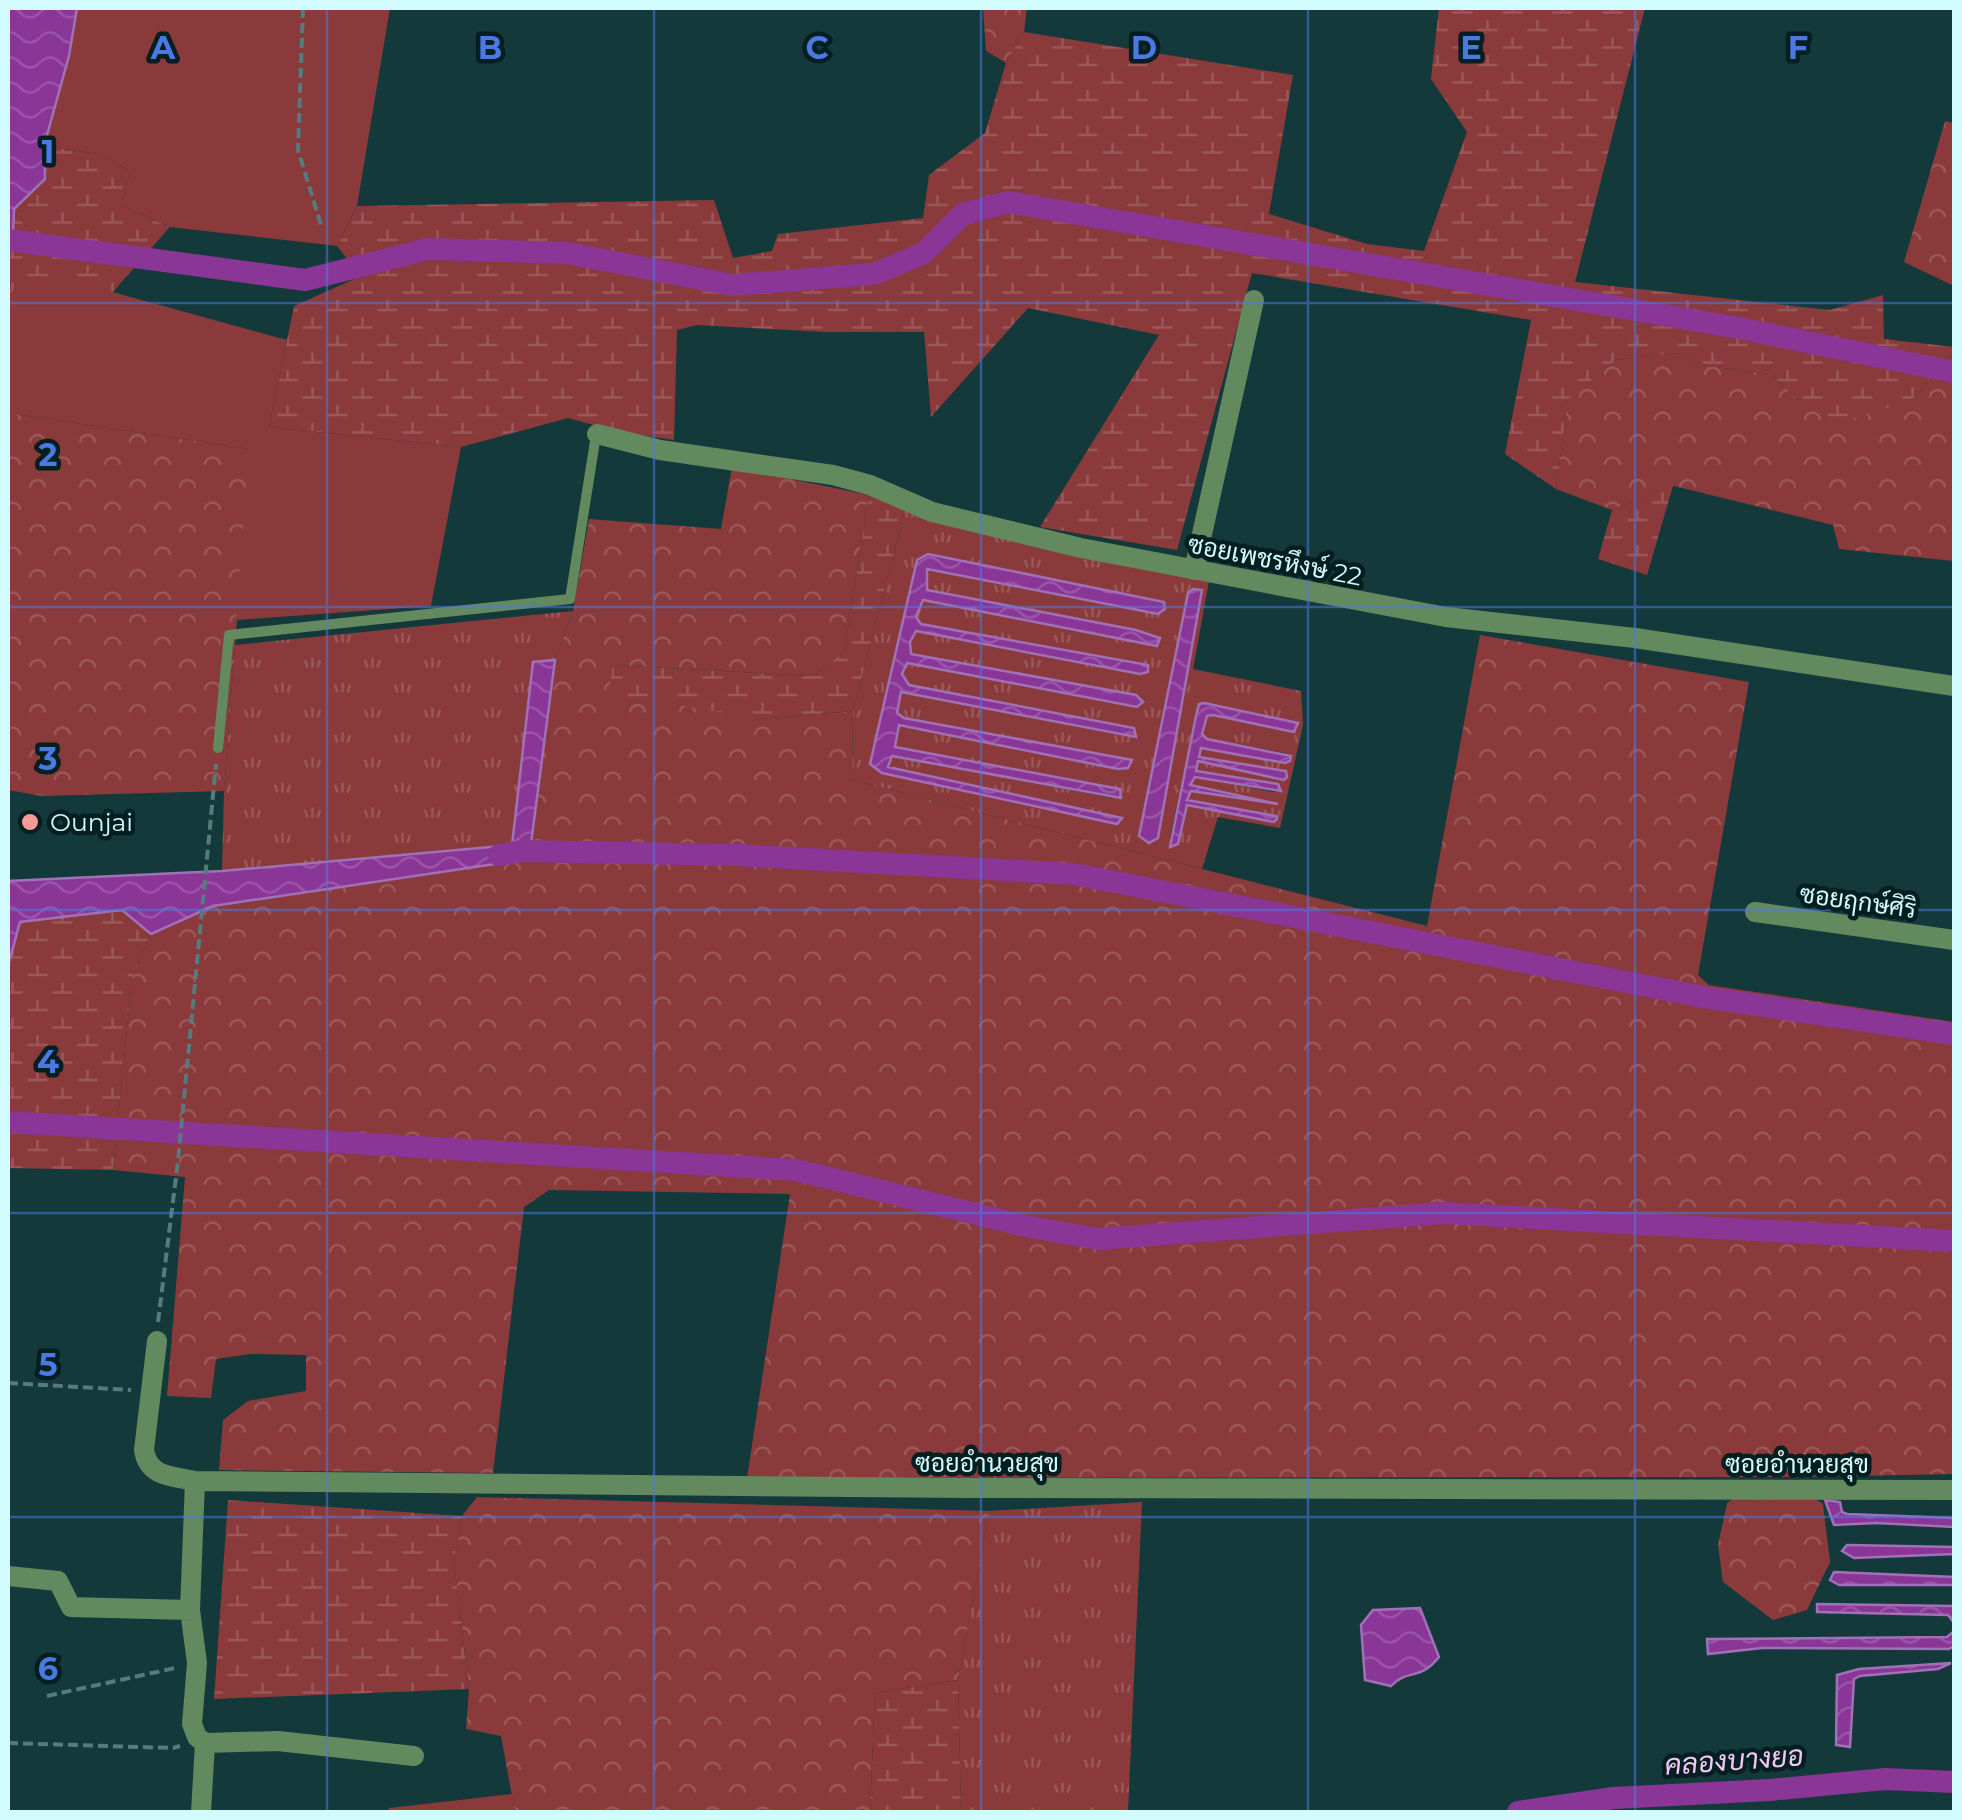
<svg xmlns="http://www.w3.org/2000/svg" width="1962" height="1820" font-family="Montserrat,Sarabun,sans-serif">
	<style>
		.grass { fill: url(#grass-tufts); fill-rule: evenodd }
		.forest { fill: url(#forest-crowns) }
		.wetland { fill: url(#wetland-marsh) }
		.green { fill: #8a3a3a }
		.water { fill: url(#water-waves); stroke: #a071b6; stroke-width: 2.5 }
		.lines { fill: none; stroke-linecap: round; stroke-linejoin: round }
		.canal { stroke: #8a3697; stroke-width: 22 }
		.path { stroke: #557b7e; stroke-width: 4; stroke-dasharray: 10 5; stroke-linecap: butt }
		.service { stroke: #63895f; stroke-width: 10 }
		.minor { stroke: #63895f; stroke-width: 20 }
		.grid { fill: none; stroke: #4a79e2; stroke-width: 2.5; stroke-opacity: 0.55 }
		.poi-dot { fill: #f59b98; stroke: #051e20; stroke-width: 4 }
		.labels { text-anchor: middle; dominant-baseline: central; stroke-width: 9; stroke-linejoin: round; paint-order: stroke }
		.street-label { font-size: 25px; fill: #d2fbfe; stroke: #051e20 }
		.poi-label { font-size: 25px; fill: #d2fbfe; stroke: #051e20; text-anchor: start }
		.water-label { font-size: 28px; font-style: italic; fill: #f2c8f8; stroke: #051e20 }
		.grid-label { font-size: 32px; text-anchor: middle; font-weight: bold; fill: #4a79e2; stroke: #051e20; stroke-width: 9; stroke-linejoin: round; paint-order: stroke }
	</style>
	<defs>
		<pattern id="grass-tufts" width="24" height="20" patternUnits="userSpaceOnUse" patternTransform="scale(2.5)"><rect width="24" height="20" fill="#8a3a3a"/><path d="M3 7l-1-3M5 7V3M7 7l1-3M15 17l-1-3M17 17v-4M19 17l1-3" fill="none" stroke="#9a5758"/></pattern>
		<pattern id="forest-crowns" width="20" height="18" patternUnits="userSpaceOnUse" patternTransform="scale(2.5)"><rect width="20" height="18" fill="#8a3a3a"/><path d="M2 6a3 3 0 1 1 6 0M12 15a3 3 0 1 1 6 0" fill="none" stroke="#9a5758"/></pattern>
		<pattern id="wetland-marsh" width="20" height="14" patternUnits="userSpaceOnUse" patternTransform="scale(2.5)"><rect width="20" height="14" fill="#8a3a3a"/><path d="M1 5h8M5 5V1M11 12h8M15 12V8" fill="none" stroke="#9a5758"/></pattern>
		<pattern id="water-waves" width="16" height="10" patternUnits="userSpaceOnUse" patternTransform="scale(2.5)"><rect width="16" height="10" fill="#8a3697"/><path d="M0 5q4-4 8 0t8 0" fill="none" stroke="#9a54a7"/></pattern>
	</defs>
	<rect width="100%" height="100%" fill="#14393b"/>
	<!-- grass -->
	<path class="grass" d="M905,510L1209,581L1193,669L1301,691L1303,725L1280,828L1218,817L1202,869L852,780L853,711ZM928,554L1164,602L1157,614L927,569L926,590L1136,630L1159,637L1157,645L922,600L916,617L921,624L1148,665V671L1139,674L915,631L910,642L911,654L1136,695L1142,702L1136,707L907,663L902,674L909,685L1134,728L1125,736L901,692L897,713L904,718L1132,760L1118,769L898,725L894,747L1120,790L1112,798L892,755L887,766L1117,823L882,773L870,764L918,559ZM1202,591L1158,838L1149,843L1139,836L1188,594ZM1204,703L1298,723L1207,716L1202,734L1207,739L1285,753L1291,755L1290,761L1275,762L1200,748L1199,757L1285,771L1284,780L1197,761L1195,771L1254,779L1281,791L1274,792L1194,777L1189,785L1254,800L1190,791L1186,800L1275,816L1277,819L1186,805L1170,838L1196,716L1199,704Z
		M573,611L555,660L533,663L512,845L222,871L224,791L235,645Z
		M1142,1502L1128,1812H961L958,1680L989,1511Z"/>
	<!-- forest -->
	<path class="forest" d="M983,8H1027L1024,32L1006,63L986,51Z
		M1945,121L1954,123V286L1904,262Z
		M1954,351V561L1839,549L1833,525L1674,486L1612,510L1556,489L1568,398L1616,360L1677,353L1707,366L1770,374L1800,401H1911Z
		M8,413L250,449L224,791L42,796L8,790Z
		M732,467L869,495L844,652L813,676L614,665L759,719L853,711L852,780L1427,926L1480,635L1749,682L1698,975L1709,985L1954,1022V1474L1802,1477L747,1478L790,1194L549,1190L524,1207L493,1473L219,1470L223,1420L248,1401L306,1391V1355L250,1354L216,1359L211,1398L167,1396L185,1177L113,1170L132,978L151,934L213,906L528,858L555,660L573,611L589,519L721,529Z
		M1740,1494L1811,1496L1823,1504L1830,1562L1807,1610L1773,1620L1723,1582L1718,1545L1727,1503Z
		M477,1497L989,1511L958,1680L875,1693L870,1812H515L501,1736L466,1729L469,1689L454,1562L462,1516Z"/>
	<!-- wetland -->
	<path class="wetland" d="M1439,8H1645L1575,282L1830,310L1883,295L1884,339L1954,347V351L1911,401L1835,424L1800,401L1770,374L1707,366L1677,353L1616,360L1568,399L1556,489L1505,454L1531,320L1252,273L1177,550L1040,527L1159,335L1028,308L931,417L924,332H826L697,325L677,330L674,440L624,433L568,418L461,447L269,427L294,306L361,276L337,246L357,206L714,200L733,258L772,251L778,234L923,218L929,175L985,133L1006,63L1024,32L1293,75L1269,214L1367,244L1424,251L1467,132L1431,79Z
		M44,146L105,155L130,172L121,205L170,227L112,293L65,280L8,295V236L13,233L14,209L45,179Z
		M1673,486L1647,575L1598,559L1612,510Z
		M869,495L905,510L853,711L759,719L609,693L613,665L813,676L844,652Z
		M122,909L151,934L132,978L113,1170L8,1168V966L19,922Z
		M228,1500L462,1516L454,1562L469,1689L214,1699Z
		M958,1680L961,1812H870L875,1693Z"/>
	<!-- green -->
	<path class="green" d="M77,8H390L357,206L337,246L170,227L121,205L130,172L105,155L44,146L69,56Z
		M65,279L287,340L269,427L461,447L431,606L236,620L249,449L8,413V295L14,290Z
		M512,1794L515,1812H389V1808Z"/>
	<!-- water -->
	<path class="water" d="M8,8H77L69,56L44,146L45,179L14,209L13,234L8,236Z
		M928,554L1164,602L1165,609L1158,614L927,569V590L1136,630L1160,638L1157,646L923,600L916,617L921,624L1148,665V672L1140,674L916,631L910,642L911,654L1136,695L1143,702L1137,707L907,663L902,674L909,685L1134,728L1136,737L901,692L897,713L904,718L1132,760L1128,768L1118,769L899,725L895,747L1120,789L1121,798L892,756L888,767L1122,818L1117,824L882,773L870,764L917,560Z
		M1193,589L1202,590L1158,838L1149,843L1139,836L1188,593Z
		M555,660L529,859L213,906L151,934L122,910L20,922L8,966V881L222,871L512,845L533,662Z
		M1204,703L1298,723L1294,732L1213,715L1207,716L1202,734L1207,739L1291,756L1290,761L1285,763L1201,748L1199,757L1286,771L1287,777L1284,780L1198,761L1196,771L1278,784L1281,791L1195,777L1190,785L1278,804L1191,791L1187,800L1276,816L1277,819L1274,822L1187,805L1178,844L1170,847L1196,716L1199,704Z
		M1825,1500L1840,1502L1842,1512L1847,1514L1954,1518V1527L1876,1523L1834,1525Z
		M1847,1545L1954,1547V1554L1854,1558L1842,1551Z
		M1834,1572L1954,1577V1585H1839L1830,1580Z
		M1817,1604L1954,1606V1646L1949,1649L1762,1648L1708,1654L1707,1639L1947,1637L1953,1632L1954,1623L1948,1615L1817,1612Z
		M1420,1608L1439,1657C1419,1682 1408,1668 1391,1686L1365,1680L1361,1625L1373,1610Z
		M1951,1663L1938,1669L1860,1676L1854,1679L1850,1747L1836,1745L1837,1675L1859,1669Z"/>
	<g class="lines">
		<!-- canal -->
		<path class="canal" d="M8,240L305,280L428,249L567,253L733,285L874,274L924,253L963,214L1008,202L1739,328L1954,372
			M499,855L523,851L737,855L1074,874L1703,997L1954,1034
			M8,1122L796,1170L1025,1226L1098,1239L1444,1213L1954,1241
			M1518,1812L1613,1798L1770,1790L1885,1779L1954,1782"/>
		<!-- path -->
		<path class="path" d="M303,8L298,150L321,225
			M158,1322L178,1161L216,764
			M8,1383L131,1390
			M47,1696L175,1668
			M8,1743L173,1748L180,1746"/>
		<!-- service -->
		<path class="service" d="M218,748L229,635L570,599L596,435"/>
		<!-- minor -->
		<path class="minor" d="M597,434L660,450L833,475L870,485L932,512L1081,548L1446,617L1635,638L1954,686
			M1194,570L1254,300
			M1755,912L1954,940
			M157,1341L144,1450C148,1477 172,1476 195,1481L969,1488L1954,1490
			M195,1481L190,1610L197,1663L192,1724L197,1737L205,1743L278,1741L414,1756
			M8,1576L58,1581L71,1607L190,1610
			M201,1812L205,1743"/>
	</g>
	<!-- grid -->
	<path class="grid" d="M327,8V1812M654,8V1812M981,8V1812M1308,8V1812M1635,8V1812M8,303H1954M8,607H1954M8,910H1954M8,1213H1954M8,1517H1954"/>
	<!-- markers -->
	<circle class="poi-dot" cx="30" cy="822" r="10"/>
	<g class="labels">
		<!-- street labels -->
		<g class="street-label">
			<text transform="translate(1275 560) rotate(11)">ซอยเพชรหึงษ์ 22</text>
			<text transform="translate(1858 901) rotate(8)">ซอยฤกษ์ศิริ</text>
			<text x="987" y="1463">ซอยอำนวยสุข</text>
			<text x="1797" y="1464">ซอยอำนวยสุข</text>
		</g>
		<!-- poi labels -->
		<g class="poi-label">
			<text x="50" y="822">Ounjai</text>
		</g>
		<!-- water labels -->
		<g class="water-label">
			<text transform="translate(1734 1760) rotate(-4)">คลองบางยอ</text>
		</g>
	</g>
	<g class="grid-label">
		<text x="163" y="59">A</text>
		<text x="490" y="59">B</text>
		<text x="817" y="59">C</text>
		<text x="1144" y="59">D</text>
		<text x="1471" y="59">E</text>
		<text x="1798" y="59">F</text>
		<text x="48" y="163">1</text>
		<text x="48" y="466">2</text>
		<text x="48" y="770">3</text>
		<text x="48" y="1073">4</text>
		<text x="48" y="1376">5</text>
		<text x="48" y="1680">6</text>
	</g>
	<!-- border -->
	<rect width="1962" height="1820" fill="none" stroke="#d2fbfe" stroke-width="20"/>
</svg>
